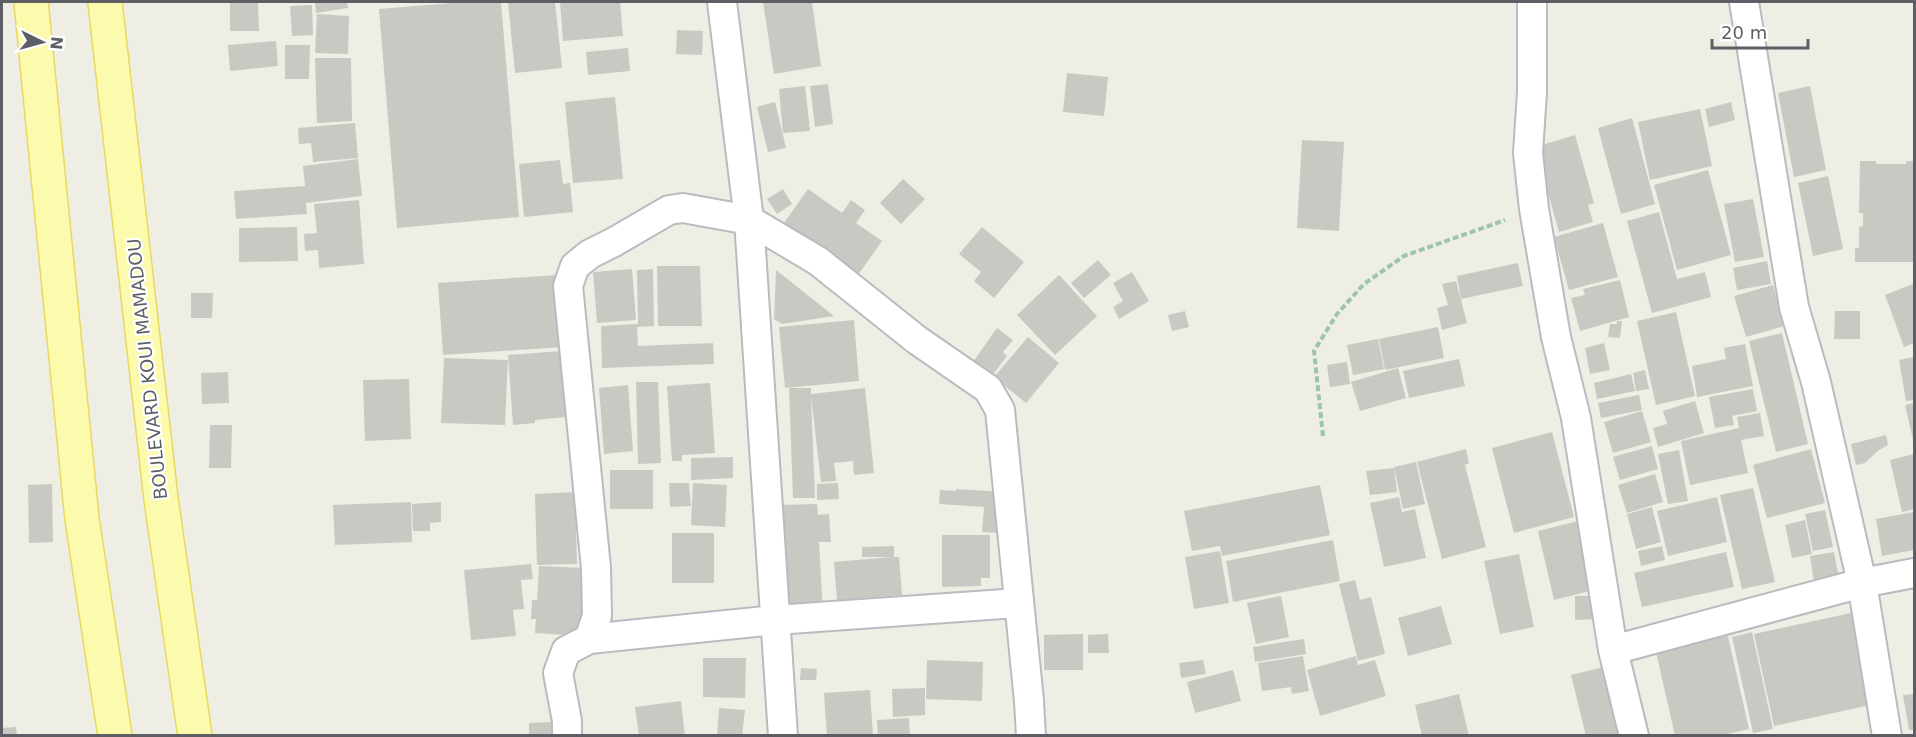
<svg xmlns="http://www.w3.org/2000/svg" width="1916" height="737" font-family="'DejaVu Sans',sans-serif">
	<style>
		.building { fill: #cac8c2 }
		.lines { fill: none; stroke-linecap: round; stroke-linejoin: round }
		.street-casing { stroke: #babbc0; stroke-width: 32 }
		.primary-casing { stroke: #ead862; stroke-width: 36 }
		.path { stroke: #9cc5ae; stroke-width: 4; stroke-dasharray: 6 3; stroke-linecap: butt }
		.street { stroke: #fff; stroke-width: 28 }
		.primary { stroke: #fbfaad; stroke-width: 33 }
		.labels { text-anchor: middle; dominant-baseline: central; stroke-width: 4.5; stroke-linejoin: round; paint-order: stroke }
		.street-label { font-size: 18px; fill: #5d5f65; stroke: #fff }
	</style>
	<rect width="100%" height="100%" fill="#eeeee5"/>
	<!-- building -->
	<path class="building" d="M230,2H258L259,31H230Z
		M315,2H347L348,8L316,13Z
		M465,2H501L519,217L397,228L379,9Z
		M508,2H555L562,68L515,73Z
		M560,2H620L623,36L563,41Z
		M763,2H812L821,66L774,74Z
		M312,5L313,35L292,36L290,6Z
		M317,14L349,16L348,54L315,53Z
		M677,30L703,31L702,55L676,54Z
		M276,41L278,66L230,71L228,45Z
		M285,45H310L309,79H285Z
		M628,48L630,71L588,75L586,52Z
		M315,58H351L352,121L317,123Z
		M1067,73L1108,77L1104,116L1063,112Z
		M828,84L833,124L815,127L810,86Z
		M805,86L810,131L783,133L779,89Z
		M1810,86L1826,170L1794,177L1778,93Z
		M615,97L623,179L573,183L565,102Z
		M775,102L786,148L768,152L757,107Z
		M1731,102L1735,120L1709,127L1705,109Z
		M1700,109L1712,166L1650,180L1638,122Z
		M1632,118L1655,204L1621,214L1598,128Z
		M355,123L358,158L313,162L311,143L299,144L298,128Z
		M1575,135L1594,203L1588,205L1593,222L1559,232L1535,147Z
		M1302,140L1344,142L1339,231L1297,228Z
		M358,159L362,196L306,203L307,214L236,219L234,191L305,186L303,166Z
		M560,160L563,184L570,183L573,212L524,217L519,164Z
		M1860,161H1876V164H1906V161H1914V262H1855V248H1859V227L1863,226V213H1859Z
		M1708,170L1731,255L1677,270L1654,185Z
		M1828,176L1843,249L1813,256L1798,183Z
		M903,179L925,199L901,224L880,203Z
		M783,189L792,204L777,214L767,199Z
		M808,189L842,213L851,200L865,210L856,223L882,241L858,275L784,223Z
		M1753,199L1764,257L1735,262L1724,204Z
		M359,200L364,264L319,268L318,250L305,251L304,234L317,233L314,204Z
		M1659,212L1677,279L1705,272L1711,297L1652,313L1627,221Z
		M1603,223L1618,277L1569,290L1554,237Z
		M297,227L298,261L239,262V228Z
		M982,227L1024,262L994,298L974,281L981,272L959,254Z
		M1098,260L1111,275L1084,298L1071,283Z
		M1767,261L1771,284L1737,290L1733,268Z
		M1518,263L1523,286L1461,299L1457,276Z
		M657,266H700L702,326H658Z
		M632,269L636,320L597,323L593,272Z
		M653,269L654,326L637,327L638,346L713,343L714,364L602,368L601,326L638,324L637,270Z
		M776,270L834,316L782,324L774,319Z
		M1132,272L1149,301L1119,319L1113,307L1123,301L1113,283Z
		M558,275L562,347L443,355L438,283Z
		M1059,275L1097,316L1055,355L1017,315Z
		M1620,280L1629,317L1580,331L1571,298L1585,295L1583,289Z
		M1456,281L1467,323L1442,330L1437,308L1448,305L1442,284Z
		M1913,284L1914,343L1904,347L1885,295Z
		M1773,285L1784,326L1746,337L1734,296Z
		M191,293H213L212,318H191Z
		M1185,311L1189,327L1172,331L1168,315Z
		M1835,311H1860V339H1834Z
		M1676,312L1695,396L1656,405L1637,321Z
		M854,320L859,381L785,388L779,327Z
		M1617,321H1622L1620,338L1608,337L1610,324H1617Z
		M1438,327L1444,358L1385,370L1379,339Z
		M997,328L1013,340L1003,352L1007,356L992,376L973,362Z
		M1782,333L1808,444L1776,452L1749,341Z
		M1028,337L1059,363L1026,403L994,377Z
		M1378,339L1384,369L1353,375L1347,345Z
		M1604,343L1610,370L1590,374L1585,348Z
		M1745,344L1753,386L1697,397L1692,366L1726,359L1724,348Z
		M562,351L567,417L535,420V423L513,425L508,355Z
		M1914,357V400L1906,401L1899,360Z
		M444,358L508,360L505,425L441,423Z
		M1459,359L1465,386L1409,398L1403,371Z
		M1347,362L1350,384L1330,387L1327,365Z
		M1398,368L1406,398L1360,411L1351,382Z
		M1645,370L1649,389L1636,391L1633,373Z
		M228,372L229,403L202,404L201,373Z
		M1631,374L1635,391L1597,399L1594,383Z
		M409,379L411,439L365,441L363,380Z
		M636,382H658L661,463L638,464Z
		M710,383L715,453L682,455V461H672L667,386Z
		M628,385L633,451L604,454L599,388Z
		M789,388H811V394L865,388L874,473L854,475L853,461L834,463L836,481L821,482L811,396L815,498H793Z
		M1753,389L1757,411L1732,416L1734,425L1715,428L1709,397Z
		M1639,395L1642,410L1601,418L1598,403Z
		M1695,401L1704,433L1658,447L1653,428L1667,424L1663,411Z
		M1914,403V444L1905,405Z
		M1642,411L1651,442L1613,453L1604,422Z
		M1760,413L1764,436L1741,440L1748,473L1690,485L1681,441L1739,428L1737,417Z
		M210,425H232L231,468H209Z
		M1552,432L1574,517L1514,533L1492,448Z
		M1886,435L1888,445L1879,450L1865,463L1856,465L1851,444Z
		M1652,446L1658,469L1620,480L1613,457Z
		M1466,449L1469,463L1465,465L1486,547L1442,559L1417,462Z
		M1811,449L1825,503L1767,518L1753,465Z
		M1679,450L1688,501L1668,504L1658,454Z
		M1914,454V509L1902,512L1890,460Z
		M733,457V478L691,480V458Z
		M1416,462L1425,504L1403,509L1394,467Z
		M1394,468L1397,492L1370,495L1366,471Z
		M610,470H653V509H610Z
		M1655,474L1663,502L1627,513L1618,485Z
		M669,483H689L691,506L670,507Z
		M693,483L727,485L725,527L691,525Z
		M838,483L839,499L817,500V484Z
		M52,484L53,542L29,543L28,485Z
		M1320,485L1330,535L1222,556L1220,546L1192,551L1184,511Z
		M1753,488L1775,582L1742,589L1720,495Z
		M956,489L1003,492L1000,533L982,532L984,507L939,504L940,490L956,491Z
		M575,492L577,564L537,565L535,494Z
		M1399,497L1402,512L1415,509L1426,558L1384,567L1370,503Z
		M1717,497L1727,542L1668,556L1657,511Z
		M411,502L412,542L335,545L333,505Z
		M441,502V522L430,523V531H413L412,504Z
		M817,504L818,515L829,514L831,542H819L823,613L786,615L781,505Z
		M1652,507L1661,542L1636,549L1627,514Z
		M1825,510L1833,547L1813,551L1805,514Z
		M1914,512V550L1882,556L1876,519Z
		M1805,520L1812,554L1792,558L1785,525Z
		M1578,521L1594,590L1554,600L1538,531Z
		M672,533H714V583H672Z
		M942,535H990V578H981V586L942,587Z
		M1333,540L1340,581L1233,602L1226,561Z
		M894,546V557H899L902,595L837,600L834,562L892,557H862V547Z
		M1662,546L1665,560L1641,566L1638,551Z
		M1220,551L1229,603L1194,609L1185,557Z
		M1726,552L1734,587L1642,607L1634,573Z
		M1834,552L1839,578L1814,583L1810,556Z
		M1519,554L1534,627L1500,634L1484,561Z
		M531,564L533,579L521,580L524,609L513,610L516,636L471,640L464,570Z
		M539,566L586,568L582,636L535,633L536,619H531L532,600H537Z
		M1355,580L1360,600L1371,597L1385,654L1358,661L1339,584Z
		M1281,596L1289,637L1256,644L1247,603Z
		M1575,596H1596L1597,619L1575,620Z
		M1441,606L1452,644L1408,656L1398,618Z
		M1851,613L1870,705L1774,726L1754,634Z
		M1752,632L1773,729L1753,733L1732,637Z
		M1083,634V670H1044V635Z
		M1108,634L1109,653H1088V635Z
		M1728,636L1749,729L1719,736H1675L1656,652Z
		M1304,639L1306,654L1255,662L1253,647Z
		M1303,656L1309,691L1292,694L1291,687L1262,691L1258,663Z
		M1356,656L1358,665L1375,660L1386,696L1320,716L1307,670Z
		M703,658H746L745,698L703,697Z
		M927,660L983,662L982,701L926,699Z
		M1203,660L1206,674L1181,678L1179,663Z
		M1608,666L1625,736H1586L1571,675Z
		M801,668L817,669L816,680H800Z
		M1233,670L1241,701L1195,713L1187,682Z
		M925,688V715L893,717L892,689Z
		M870,690L873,736H827L824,693Z
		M1459,694L1469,736H1422L1415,705Z
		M1914,694V730H1909L1903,695Z
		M681,701L685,736H639L635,707Z
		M719,708L745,710L742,736H717Z
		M909,718L910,736H878L877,720Z
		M552,722V736H529V723Z
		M16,727L17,736H2V728Z"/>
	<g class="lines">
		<!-- street casing -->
		<g class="street-casing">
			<path id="street" d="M722,2L749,220L783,736
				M1532,2V92L1528,153L1534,209L1556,337L1576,418L1613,650L1634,736
				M1744,2L1794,307L1816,382L1862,583L1887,736
				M589,639L597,616L596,568L568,286L575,266L590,254L614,242L669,210L683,208L749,220L818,261L917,340L988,389L1000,410L1029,701L1031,736
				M1613,650L1862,583L1914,573
				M567,736V721L558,673L566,651L589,639L775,620L1019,603"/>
		</g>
		<!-- primary casing -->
		<g class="primary-casing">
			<path id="primary" d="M31,2L82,519L115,736
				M105,2L161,499L195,736"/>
		</g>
		<!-- path -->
		<path class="path" d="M1323,436L1314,351L1337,314L1364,284L1404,256L1505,220"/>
		<!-- street -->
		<use href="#street" class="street"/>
		<!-- primary -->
		<use href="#primary" class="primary"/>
	</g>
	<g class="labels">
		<!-- street labels -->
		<g class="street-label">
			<text transform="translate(147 369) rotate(-96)">BOULEVARD KOUI MAMADOU</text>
		</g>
	</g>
	<!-- border -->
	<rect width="1916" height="737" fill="none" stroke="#5d5f65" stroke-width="6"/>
	<!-- north arrow -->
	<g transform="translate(42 42) rotate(95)" stroke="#ffffff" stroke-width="4.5" paint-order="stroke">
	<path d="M0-4.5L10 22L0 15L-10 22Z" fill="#5d5f65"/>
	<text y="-9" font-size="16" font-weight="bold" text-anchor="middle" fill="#5d5f65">N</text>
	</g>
	<!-- scale -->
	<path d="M1712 39v9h96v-9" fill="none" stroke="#5d5f65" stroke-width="3"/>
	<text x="1721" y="39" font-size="18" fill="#5d5f65" stroke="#ffffff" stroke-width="4.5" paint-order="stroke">20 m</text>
</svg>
